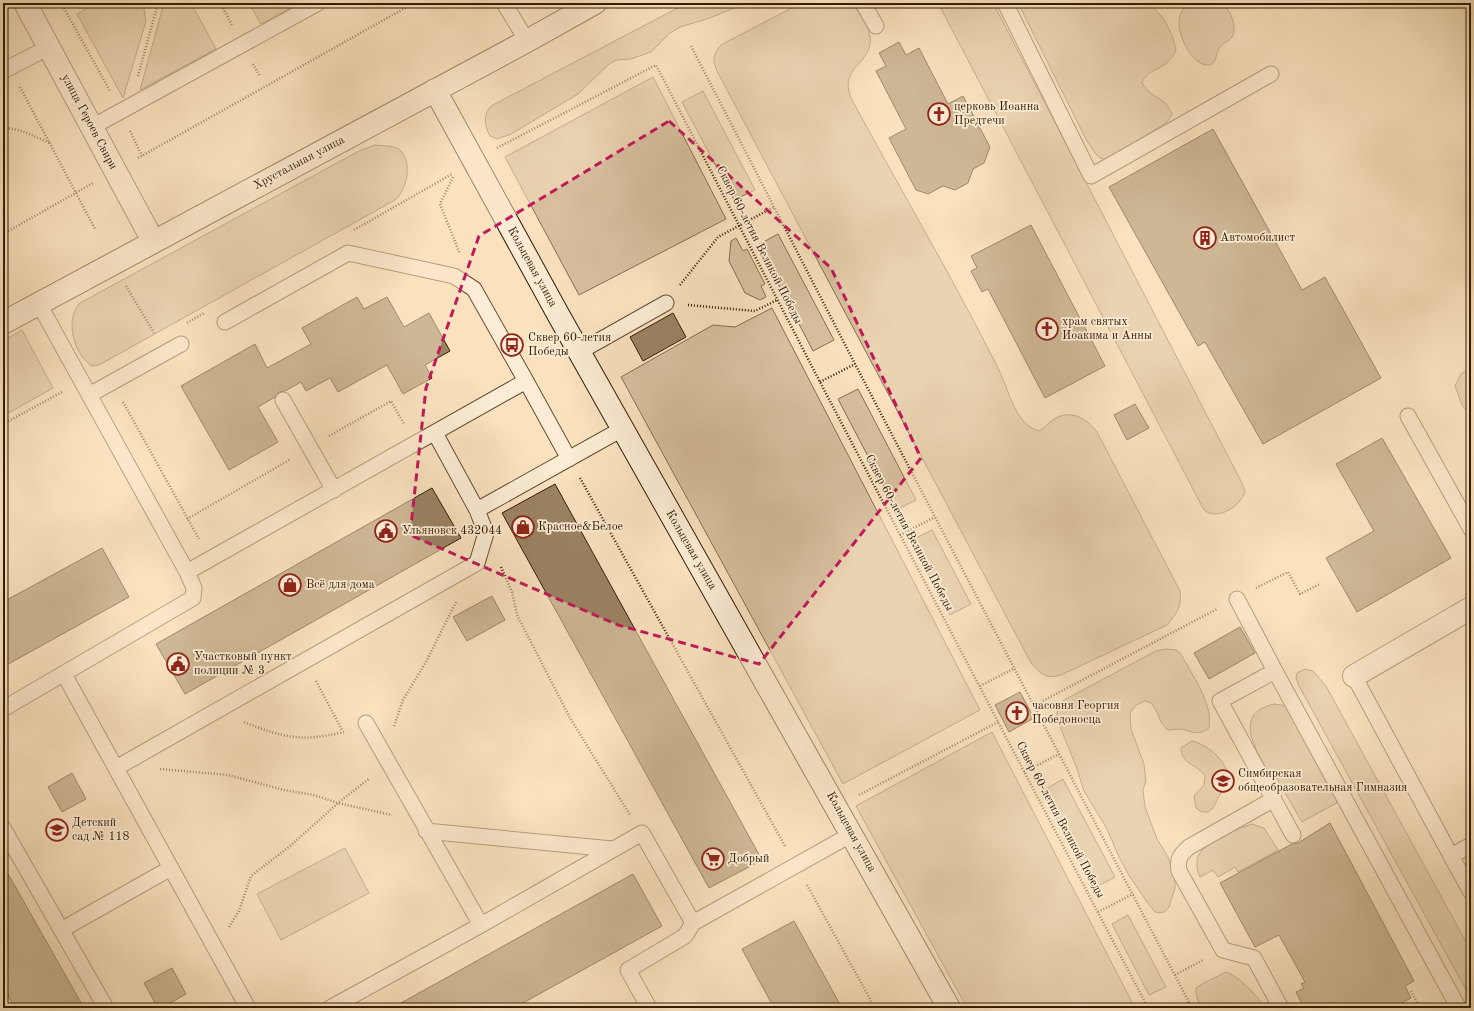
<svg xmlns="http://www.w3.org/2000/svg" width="1474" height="1011" font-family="'Old Standard TT',serif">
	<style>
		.green { fill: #d8c09f; stroke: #866e50 }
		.building { fill: #9a8363; stroke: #331c00 }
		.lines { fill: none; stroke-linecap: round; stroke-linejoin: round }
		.lane-casing { stroke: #654e30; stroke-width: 17 }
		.street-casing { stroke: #654e30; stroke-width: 24 }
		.secondary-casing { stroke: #331c00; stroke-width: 24 }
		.path { stroke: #331c00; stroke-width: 2.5; stroke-dasharray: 1 2; stroke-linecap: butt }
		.lane { stroke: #fcecd5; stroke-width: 15 }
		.street { stroke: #fcecd5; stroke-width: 22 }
		.secondary { stroke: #fcecd5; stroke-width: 22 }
		.marked { fill: none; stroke: #c2185b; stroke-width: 3; stroke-dasharray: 8 5; stroke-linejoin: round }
		.labels { text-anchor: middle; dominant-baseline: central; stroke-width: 3.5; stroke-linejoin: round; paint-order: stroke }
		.poi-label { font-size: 12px; fill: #331c00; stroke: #fcecd5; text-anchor: start }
		.street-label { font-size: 12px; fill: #331c00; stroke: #fcecd5 }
	</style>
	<rect width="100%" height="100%" fill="#fae2bf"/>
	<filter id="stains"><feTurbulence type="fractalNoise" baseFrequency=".005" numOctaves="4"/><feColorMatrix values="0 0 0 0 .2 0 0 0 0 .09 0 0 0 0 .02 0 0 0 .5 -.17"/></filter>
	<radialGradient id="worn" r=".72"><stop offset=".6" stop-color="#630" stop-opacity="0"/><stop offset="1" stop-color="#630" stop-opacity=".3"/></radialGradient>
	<!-- green -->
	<path class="green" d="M96,3H143L146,21L123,98L77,14Z
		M164,3H191L216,49L140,90Z
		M249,3H300L261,24Z
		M687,3H746L710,18L680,27L670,33L651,52L631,59L617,60L609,64L578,94L511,134L497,139L490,136C484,125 483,115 491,106Z
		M801,3H852C858,12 866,21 869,32C878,64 837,64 851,98C900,189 953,278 999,370C1009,390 1015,425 1039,431C1045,428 1048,423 1054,419C1071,409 1086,418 1097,432L1180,591C1182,607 1177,613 1167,625L1061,675C1045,679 1042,675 1031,663L717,71C712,59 713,55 721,45Z
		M938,3H993L1242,483L1245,491C1241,507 1217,521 1204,510Z
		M1018,3H1152C1153,9 1159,13 1163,18C1169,28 1174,39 1176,50C1167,71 1149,67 1142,82C1148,98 1167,96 1172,115L1167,122L1107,160L1100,158L1095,153L1087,141Z
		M1187,3C1196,3 1208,1 1218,3C1230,5 1238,27 1232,37C1229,41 1223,43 1220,47C1215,53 1218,61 1210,65C1193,67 1179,38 1179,23C1179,16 1182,9 1187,3Z
		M653,77L726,219L579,295L505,157Z
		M703,91L755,190L734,200L682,102Z
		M375,145C382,146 394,145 400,150C413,162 407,190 395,200L99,365L92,366C74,354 64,320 80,303L359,151Z
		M778,234L834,340L813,351L758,245Z
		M736,238L743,251L747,249L765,284L761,286L766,297L760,300L745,293L729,261L731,241Z
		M772,308L980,710L843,784L621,377L713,325L735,327Z
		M22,330L53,388L3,416V341Z
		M1471,367V416L1462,405L1455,386L1461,374Z
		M858,389L916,500L896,510L838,399Z
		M932,530L971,604L950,615L910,541Z
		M1166,649L1176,650L1181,654C1192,676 1213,702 1209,728C1199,735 1195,733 1185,730C1180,728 1173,730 1168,730L1161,722L1157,712L1151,703L1145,701L1136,705L1130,713L1131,729L1144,764L1146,781L1143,790L1145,807L1157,839L1168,857L1175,876V888L1169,907L1164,912L1159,913L1155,912L1147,902L1130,877L1120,859L1106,827L1084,791L1076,766L1056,717L1058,710L1064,700L1156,651Z
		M1305,669L1313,671L1326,686L1471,951V999L1299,686L1296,678L1297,673Z
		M1274,704L1282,705L1289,709L1340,801L1302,822L1277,779L1271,777C1258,753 1230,714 1274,704Z
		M992,732L1135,1008H967L856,806Z
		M1192,741C1210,745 1231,765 1229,785L1220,794L1213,808L1208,812H1202L1196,808L1194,796L1204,785L1205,776C1197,764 1181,764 1181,748Z
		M1063,779L1115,877L1094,888L1042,791Z
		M1252,824L1264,828L1278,850L1238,872L1235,867L1218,877L1213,870L1200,877C1196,869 1195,858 1202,850C1210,842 1241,827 1252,824Z
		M345,848L369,893L281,940L257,894Z
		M1128,915L1166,987L1149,995L1112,924Z
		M1226,972C1239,976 1258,997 1266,1008H1200L1196,993V988C1205,981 1216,978 1226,972Z"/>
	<!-- building -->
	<path class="building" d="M899,42L906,55L919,48L948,104L963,96L990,147L984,163L973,169L968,183L955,190L943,186L928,194L916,190L889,138L906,129L876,71L886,66L879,53Z
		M1213,129L1302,290L1325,277L1381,378L1263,444L1205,342L1198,346L1109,187Z
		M1031,225L1105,366L1045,398L988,289L982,292L971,271L977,268L971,256Z
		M357,297L364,309L387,297L404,327L429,313L450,351L425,365L432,378L403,394L387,365L338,392L330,378L306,391L301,382L285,391L279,392L275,397L258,407L278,442L229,470L181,386L255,344L267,368L311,344L302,328Z
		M673,313L686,337L643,361L630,337Z
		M1135,404L1149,428L1127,440L1114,415Z
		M1382,438L1451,558L1357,612L1326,558L1374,531L1336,464Z
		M555,484L762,860L709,888L502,513Z
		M432,488L461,538L185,694L156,644Z
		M102,548L129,597L3,667V602Z
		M492,596L505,620L467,641L453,617Z
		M1240,627L1255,653L1209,679L1194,653Z
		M1020,692L1034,718L1009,732L995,705Z
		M72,773L86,799L62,812L48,787Z
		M1330,823L1414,981L1405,986L1411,998L1392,1008H1304L1296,992L1304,988L1301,984L1305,982L1279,935L1255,947L1220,883L1292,844L1298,843Z
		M3,865L84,1008H15L3,987Z
		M633,874L662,926L514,1008H392Z
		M794,921L842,1008H774L742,949Z
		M172,968L186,994L161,1008H158L144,983Z"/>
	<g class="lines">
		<!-- lane casing -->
		<g class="lane-casing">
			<path id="lane" d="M504,3L527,41
				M863,3L876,26
				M1005,3L1091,176L1271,74
				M3,71L49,47
				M92,127L318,3
				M39,304L187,572L526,381L569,459
				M225,322L348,253L454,276L474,289L526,381
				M579,352L666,303
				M89,395L181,344
				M283,400L334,490
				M1408,416L1471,529
				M477,510L622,429
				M1237,599L1275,671L1220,701L1293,835
				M1275,671L1457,1005
				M64,674L248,1008
				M1354,676L1451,856L1471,845
				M3,709L193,598L194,588L187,572
				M366,723L481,925
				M116,768L477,563L486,533L477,510L435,433
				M1274,799L1189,847C1180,855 1177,859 1179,871L1223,950L1254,958L1281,1008
				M3,828L106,1008
				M426,831L612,849
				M1451,856L1471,892
				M61,930L171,868
				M330,1008L481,925L642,833L693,923
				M649,1008L628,970L685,936L693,923L852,834"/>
		</g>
		<!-- street casing -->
		<g class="street-casing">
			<path id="street" d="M25,3L153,241
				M1354,676L1471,608"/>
		</g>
		<!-- secondary casing -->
		<g class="secondary-casing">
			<path id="secondary" d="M435,90L559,316L949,1008
				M3,323L527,41L595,3"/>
		</g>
		<!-- path -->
		<path class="path" d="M61,3L110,91
			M220,3L232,25
			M691,46L855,364L1192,1008
			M253,64L260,76
			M138,76L158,3
			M20,87L95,229
			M3,127L22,131L50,143
			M130,131L142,156
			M497,148L656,65L820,382L1148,1008
			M138,158L414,3
			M453,177L440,204L460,254
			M354,230L452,174
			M3,234L93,183
			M680,285L718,237L774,207
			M126,286L154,333
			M688,305L755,311L777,300
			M187,323L204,313
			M820,382L855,364
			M123,402L199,539
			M3,424L62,392
			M329,436L391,401L404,424
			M580,478L785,846
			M187,519L291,459
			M900,535L935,517
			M501,567L512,592L517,615L570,718L630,815
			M1256,588L1288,572L1300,594L1320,584
			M316,681L342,730
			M980,686L1015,668
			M1035,705L1217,609
			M244,722C284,738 302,742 344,732
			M394,726L403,700L426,662L456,602
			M160,769L228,775L284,790L314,795L338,803L392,815
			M1024,772L1059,754
			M859,795L998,722
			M807,885L875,1008
			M1098,912L1133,894
			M229,927L239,911L251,876L290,846L338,803L370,778
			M1175,975L1203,960
			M1411,991L1420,1008
			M1178,1008L1189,1002"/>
		<!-- lane -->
		<use href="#lane" class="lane"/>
		<!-- street -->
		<use href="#street" class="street"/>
		<!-- secondary -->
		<use href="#secondary" class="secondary"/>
	</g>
	<!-- marked area -->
	<path d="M0 0H1474V1011H0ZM669,121L831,268L921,458L759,664L618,625L410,535L426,388L479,236Z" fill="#fae2bf" fill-opacity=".55" fill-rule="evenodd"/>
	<path class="marked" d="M669,121L831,268L921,458L759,664L618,625L410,535L426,388L479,236Z"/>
	<!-- icons -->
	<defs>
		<g id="church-ring" transform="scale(1.15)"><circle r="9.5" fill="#fcecd5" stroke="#8f2418" stroke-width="1.5"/><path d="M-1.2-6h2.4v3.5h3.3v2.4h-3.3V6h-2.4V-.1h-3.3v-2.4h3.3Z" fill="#8f2418"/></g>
		<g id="building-ring" transform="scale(1.15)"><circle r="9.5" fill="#fcecd5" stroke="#8f2418" stroke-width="1.5"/><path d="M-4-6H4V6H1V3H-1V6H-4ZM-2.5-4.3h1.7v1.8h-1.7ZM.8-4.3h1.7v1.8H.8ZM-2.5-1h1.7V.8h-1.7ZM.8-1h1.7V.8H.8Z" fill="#8f2418"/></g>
		<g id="bus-ring" transform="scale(1.15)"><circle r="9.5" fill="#fcecd5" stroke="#8f2418" stroke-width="1.5"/><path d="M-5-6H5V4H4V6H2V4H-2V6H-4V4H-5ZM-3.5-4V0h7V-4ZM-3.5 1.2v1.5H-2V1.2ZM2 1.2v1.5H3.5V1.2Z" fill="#8f2418"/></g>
		<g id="shop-ring" transform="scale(1.15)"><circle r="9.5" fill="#fcecd5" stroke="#8f2418" stroke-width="1.5"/><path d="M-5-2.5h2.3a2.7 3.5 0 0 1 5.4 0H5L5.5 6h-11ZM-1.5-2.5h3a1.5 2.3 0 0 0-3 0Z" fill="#8f2418"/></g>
		<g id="civic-ring" transform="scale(1.15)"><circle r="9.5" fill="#fcecd5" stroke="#8f2418" stroke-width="1.5"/><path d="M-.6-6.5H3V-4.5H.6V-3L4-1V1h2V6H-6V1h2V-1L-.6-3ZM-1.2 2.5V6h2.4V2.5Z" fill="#8f2418"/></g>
		<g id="school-ring" transform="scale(1.15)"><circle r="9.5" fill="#fcecd5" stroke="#8f2418" stroke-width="1.5"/><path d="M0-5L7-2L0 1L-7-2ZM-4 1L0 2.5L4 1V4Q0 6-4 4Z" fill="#8f2418"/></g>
		<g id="supermarket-ring" transform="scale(1.15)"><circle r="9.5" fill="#fcecd5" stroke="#8f2418" stroke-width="1.5"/><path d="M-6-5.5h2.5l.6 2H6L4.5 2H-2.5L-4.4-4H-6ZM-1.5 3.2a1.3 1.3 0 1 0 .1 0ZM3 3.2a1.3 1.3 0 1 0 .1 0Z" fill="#8f2418"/></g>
	</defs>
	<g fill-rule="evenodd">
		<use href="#church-ring" x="939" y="114"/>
		<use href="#building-ring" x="1205" y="238"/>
		<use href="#church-ring" x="1047" y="329"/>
		<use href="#bus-ring" x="512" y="345"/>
		<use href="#shop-ring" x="523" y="527"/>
		<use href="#civic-ring" x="386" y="531"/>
		<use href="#shop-ring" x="290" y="585"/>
		<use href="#civic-ring" x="178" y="664"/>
		<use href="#church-ring" x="1017" y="713"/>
		<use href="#school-ring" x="1223" y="781"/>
		<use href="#school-ring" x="57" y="830"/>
		<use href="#supermarket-ring" x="713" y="859"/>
	</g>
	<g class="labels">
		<!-- poi labels -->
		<g class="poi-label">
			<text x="954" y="107">церковь Иоанна<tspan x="954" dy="14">Предтечи</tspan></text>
			<text x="1220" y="238">Автомобилист</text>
			<text x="1062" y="322">храм святых<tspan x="1062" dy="14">Иоакима и Анны</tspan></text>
			<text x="528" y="338">Сквер 60-летия<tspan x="528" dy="14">Победы</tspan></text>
			<text x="538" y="527">Красное&amp;Белое</text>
			<text x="402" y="531">Ульяновск 432044</text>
			<text x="306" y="585">Всё для дома</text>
			<text x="194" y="657">Участковый пункт<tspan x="194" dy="14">полиции № 3</tspan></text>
			<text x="1032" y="706">часовня Георгия<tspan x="1032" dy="14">Победоносца</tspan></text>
			<text x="1238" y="774">Симбирская<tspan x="1238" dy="14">общеобразовательная Гимназия</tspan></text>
			<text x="72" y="823">Детский<tspan x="72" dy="14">сад № 118</tspan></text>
			<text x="728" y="859">Добрый</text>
		</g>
		<!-- street labels -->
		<g class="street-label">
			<text transform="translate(89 122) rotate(62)">улица Героев Свири</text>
			<text transform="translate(299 163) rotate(-28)">Хрустальная улица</text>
			<text transform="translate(759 245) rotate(63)">Сквер 60-летия Великой Победы</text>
			<text transform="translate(532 267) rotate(61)">Кольцевая улица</text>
			<text transform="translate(909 533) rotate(62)">Сквер 60-летия Великой Победы</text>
			<text transform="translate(691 550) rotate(60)">Кольцевая улица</text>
			<text transform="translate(1060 820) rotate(62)">Сквер 60-летия Великой Победы</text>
			<text transform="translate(851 832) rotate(61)">Кольцевая улица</text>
		</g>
	</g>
	<!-- margin -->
	<rect width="1474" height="1011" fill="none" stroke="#fae2bf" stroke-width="16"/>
	<rect x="4" y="4" width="1466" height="1003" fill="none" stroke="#331c00" stroke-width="2"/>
	<rect x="8" y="8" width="1458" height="995" fill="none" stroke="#331c00"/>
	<rect width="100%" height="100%" filter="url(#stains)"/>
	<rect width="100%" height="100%" fill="url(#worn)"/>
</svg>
